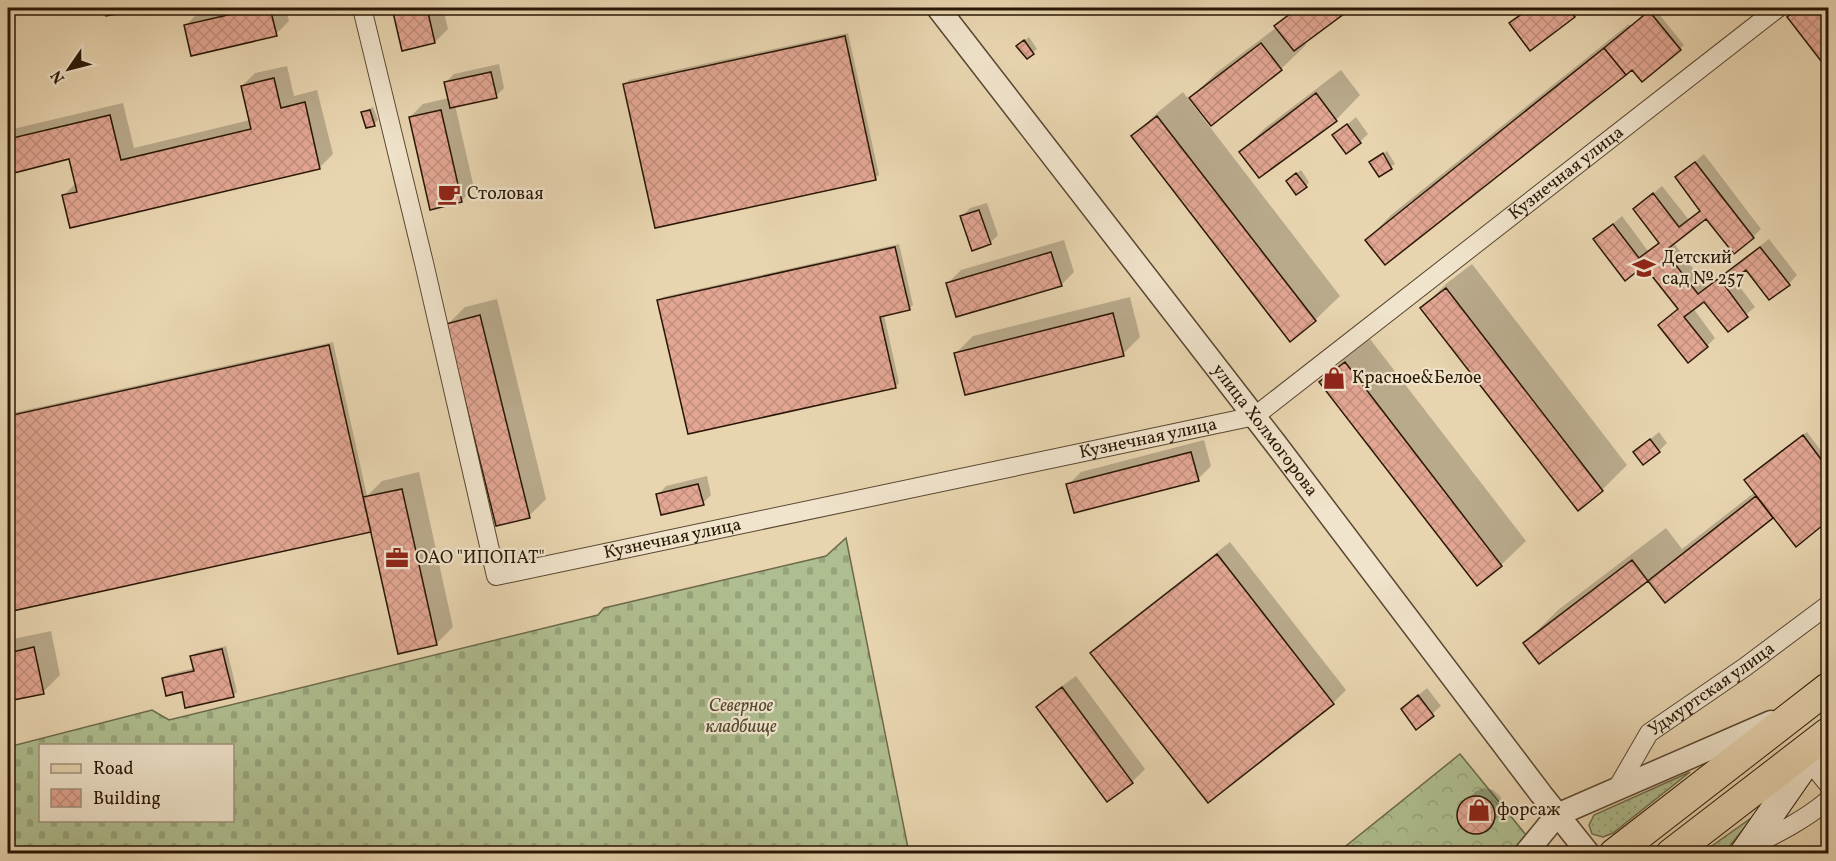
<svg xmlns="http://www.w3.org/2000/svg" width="1836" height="861" font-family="Vollkorn,serif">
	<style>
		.green { fill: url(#green-dots); stroke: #6c6a4a; stroke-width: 1.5 }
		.forest { fill: url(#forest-crowns); stroke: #6c6a4a; stroke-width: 1.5 }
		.cemetery { fill: url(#cemetery-stones); stroke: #6c6a4a; stroke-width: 1.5; fill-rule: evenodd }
		.shadow { fill: #0003 }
		.building { fill: url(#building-cross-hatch); stroke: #291705; stroke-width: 1.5 }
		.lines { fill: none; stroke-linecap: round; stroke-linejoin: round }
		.minor-casing { stroke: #594630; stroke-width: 20 }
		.tertiary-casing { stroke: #594630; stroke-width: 25 }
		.secondary-casing { stroke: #291705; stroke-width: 29 }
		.primary-casing { stroke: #291705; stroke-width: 32 }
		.minor { stroke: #f0e4cc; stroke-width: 18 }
		.tertiary { stroke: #f0e4cc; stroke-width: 22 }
		.secondary { stroke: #f0e4cc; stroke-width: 27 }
		.primary { stroke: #e8d5b0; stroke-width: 30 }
		.labels { text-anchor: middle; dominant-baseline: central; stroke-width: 4.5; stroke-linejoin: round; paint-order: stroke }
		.street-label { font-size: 18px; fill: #291705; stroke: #f0e4cc }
		.poi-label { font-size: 18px; fill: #291705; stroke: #f0e4cc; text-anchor: start }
		.park-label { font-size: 18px; font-style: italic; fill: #51492f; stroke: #f0e4cc }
	</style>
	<defs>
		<pattern id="green-dots" width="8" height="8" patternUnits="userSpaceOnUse" patternTransform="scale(1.5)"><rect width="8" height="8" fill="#afbe90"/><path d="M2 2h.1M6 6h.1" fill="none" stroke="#97a37b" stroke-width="1.8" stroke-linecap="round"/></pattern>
		<pattern id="forest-crowns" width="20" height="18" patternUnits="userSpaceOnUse" patternTransform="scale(1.5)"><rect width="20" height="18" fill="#afbe90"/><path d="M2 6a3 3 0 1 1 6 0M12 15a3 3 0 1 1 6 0" fill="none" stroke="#97a37b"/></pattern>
		<pattern id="cemetery-stones" width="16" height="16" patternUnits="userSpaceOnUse" patternTransform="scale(1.5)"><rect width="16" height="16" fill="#afbe90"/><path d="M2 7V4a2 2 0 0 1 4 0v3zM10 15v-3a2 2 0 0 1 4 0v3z" fill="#97a37b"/></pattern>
		<pattern id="building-cross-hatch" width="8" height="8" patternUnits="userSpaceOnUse" patternTransform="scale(1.5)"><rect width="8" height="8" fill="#e2a693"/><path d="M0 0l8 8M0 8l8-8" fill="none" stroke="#c28e7d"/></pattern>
	</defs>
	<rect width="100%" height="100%" fill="#e8d5b0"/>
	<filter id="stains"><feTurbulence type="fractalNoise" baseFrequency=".00333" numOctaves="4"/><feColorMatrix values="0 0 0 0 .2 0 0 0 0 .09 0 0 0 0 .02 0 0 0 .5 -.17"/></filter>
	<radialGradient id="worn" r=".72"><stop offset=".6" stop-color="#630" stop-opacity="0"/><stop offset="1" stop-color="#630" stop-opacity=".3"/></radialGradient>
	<!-- green -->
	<path class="green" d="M1690,772L1613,833L1603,837L1592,834L1589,825L1594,815Z
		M1754,816L1724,853H1702Z"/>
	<!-- forest -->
	<path class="forest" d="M1460,754L1526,835L1511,853L1336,854Z"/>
	<!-- cemetery -->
	<path class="cemetery" d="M846,538L909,853H8V747L152,710L169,720L598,615L604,608L826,556ZM40,746H232V820H40Z"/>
	<!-- shadow -->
	<path class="shadow" d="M106,8H143L107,14Z
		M221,8H286L289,21L276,34L185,26L198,13Z
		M394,8H443L448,29L435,42L403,49Z
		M1295,8H1350L1304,42L1306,45L1281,69L1191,98L1216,73L1277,27Z
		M1531,8H1574L1577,12L1574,16L1515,19Z
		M1654,8L1684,45L1680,49L1642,80L1633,67L1367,240L1391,215L1629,24L1631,27Z
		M1798,8H1828V68L1789,17Z
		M848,33L879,175L875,178L625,84L629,80Z
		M1029,37L1037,49L1027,57L1022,42Z
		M499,64L504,88L496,96L455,105L474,188L461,201L410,117L423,104L449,98L446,82L454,74Z
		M287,66L294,96L317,90L333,154L320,167L71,226L64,195L76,183L70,158L11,172L8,157V137L17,128L123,103L134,148L250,120L242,86L255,73Z
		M1341,70L1360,95L1336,120L1241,152L1265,128Z
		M1183,92L1340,296L1315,320L1290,340L1133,136L1158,112Z
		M373,107L378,120L374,124L363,112Z
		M1356,117L1368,134L1360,142L1334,136Z
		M1387,151L1395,164L1379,175L1375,159Z
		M1704,154L1761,229L1753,237L1707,216L1673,242L1707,287L1769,239L1797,275L1789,284L1746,268L1733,278L1755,307L1728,330L1704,300L1693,308L1715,338L1707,346L1660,325L1679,308L1645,264L1595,239L1622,216L1648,251L1660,242L1635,209L1662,186L1689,220L1702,210L1677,177Z
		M1301,170L1309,182L1306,186L1291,177Z
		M987,203L998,235L990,243L961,217L970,208Z
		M1064,240L1074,272L1061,285L948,283L961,270Z
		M899,244L913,305L909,309L884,315L899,383L896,386L659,301L663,297Z
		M1472,264L1627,465L1602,490L1422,308L1447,283Z
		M1130,297L1140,337L1123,354L956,353L973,336Z
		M497,299L546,499L529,516L448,324L465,307Z
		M1370,339L1526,541L1501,565L1321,382L1346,357Z
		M333,342L367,496L382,481L419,472L453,627L436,644L372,531L8,611V414Z
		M1659,432L1667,443L1659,451L1635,452Z
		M1807,432L1827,459L1828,458V519L1796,545L1774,516L1665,601L1648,579L1540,662L1525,643L1558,610L1666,528L1682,549L1755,492L1749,476Z
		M1204,440L1211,466L1198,479L1068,485L1081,472Z
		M707,476L711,495L703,503L658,495L666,486Z
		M1230,542L1346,690L1333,703L1208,801L1092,653L1105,640Z
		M51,631L60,675L43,692L8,700V640Z
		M226,646L237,692L233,696L183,691L163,678L167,675L195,668L192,657L196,653Z
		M1076,676L1145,769L1132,782L1107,800L1038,707L1051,694Z
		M1427,688L1441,706L1416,728L1411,701Z
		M1484,788L1493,790L1500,796L1503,804L1502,813L1486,829L1478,832L1469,831L1462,825L1459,817L1461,808L1476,791Z"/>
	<!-- building -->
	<path class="building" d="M104,8H151L106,16Z
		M258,8H270L277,36L191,56L184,25Z
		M392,8H427L435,43L402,51Z
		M1298,8H1352L1294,51L1274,26Z
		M1530,8H1567L1575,17L1530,51L1509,23Z
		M1799,8H1822L1828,16V70L1787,17Z
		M1649,11L1681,50L1642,82L1632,70L1626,75L1604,48Z
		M845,36L876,180L655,228L623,84Z
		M1024,40L1034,54L1027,59L1016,46Z
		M1261,43L1282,70L1211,126L1189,98Z
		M1604,48L1626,75L1385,265L1365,240Z
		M491,72L497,98L450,108L444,82Z
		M274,78L281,108L305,102L320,169L70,228L62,195L77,192L69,159L10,174L8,164V139L110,115L121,160L251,129L241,86Z
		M1316,93L1337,121L1259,178L1239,152Z
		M370,110L375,126L366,128L361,112Z
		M441,110L462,202L430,210L409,117Z
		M1157,116L1316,321L1290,342L1131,136Z
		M1347,124L1361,143L1346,154L1332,135Z
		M1383,153L1392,169L1379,177L1369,162Z
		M1695,162L1754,238L1734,254L1706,219L1665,251L1698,294L1760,247L1790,285L1769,300L1746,270L1725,286L1748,317L1728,332L1704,302L1684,317L1708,347L1688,363L1658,325L1678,309L1644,266L1625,281L1593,239L1613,224L1639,258L1659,243L1633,209L1653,193L1679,227L1700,211L1675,177Z
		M1296,173L1307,187L1296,195L1286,181Z
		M979,210L991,244L972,251L960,216Z
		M895,247L910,310L880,317L896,388L688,434L657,300Z
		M1051,252L1062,286L956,317L946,283Z
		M1446,288L1603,491L1578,511L1420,308Z
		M1113,313L1124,356L965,395L954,353Z
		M480,315L530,518L496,526L446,324Z
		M329,345L371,532L8,612V416Z
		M1345,362L1502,566L1477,586L1319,382Z
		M1803,435L1823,462L1828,457V521L1796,547L1744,480Z
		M1650,439L1660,452L1643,465L1633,452Z
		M1191,452L1199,481L1074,513L1066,484Z
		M698,484L704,505L661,515L656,494Z
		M402,489L437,645L398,654L363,497Z
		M1756,496L1773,518L1665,603L1648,581Z
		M1217,554L1334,704L1208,803L1090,653Z
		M1632,560L1648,581L1539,664L1523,643Z
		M34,647L44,694L8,701V653Z
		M222,649L234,697L185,708L182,692L166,696L162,678L194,671L190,656Z
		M1062,687L1133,783L1107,802L1036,707Z
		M1418,695L1434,716L1416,730L1401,709Z
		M1457 815a19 19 0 1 1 38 0a19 19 0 1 1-38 0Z"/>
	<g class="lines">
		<!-- minor casing -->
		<g class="minor-casing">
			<g id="minor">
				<path id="s1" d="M362,8L424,263L496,576L1255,416L1778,8"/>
				<path d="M1822,745L1818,772L1828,784"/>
				<path id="s2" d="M1616,790L1649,733L1745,667L1828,605"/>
				<path d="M1752,846C1778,833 1806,819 1828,800"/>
			</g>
		</g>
		<!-- tertiary casing -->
		<g class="tertiary-casing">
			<g id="tertiary">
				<path id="s3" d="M938,8L1275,443L1541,794L1589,854"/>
				<path d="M1525,854L1557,815L1771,722"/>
			</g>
		</g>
		<!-- secondary casing -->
		<g class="secondary-casing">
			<path id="secondary" d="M1743,854L1818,746"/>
		</g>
		<!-- primary casing -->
		<g class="primary-casing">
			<path id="primary" d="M1614,854L1828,688
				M1671,854L1828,733"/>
		</g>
		<!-- minor -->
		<use href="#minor" class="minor"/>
		<!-- tertiary -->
		<use href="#tertiary" class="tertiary"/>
		<!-- secondary -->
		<use href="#secondary" class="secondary"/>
		<!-- primary -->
		<use href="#primary" class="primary"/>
	</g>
	<!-- icons -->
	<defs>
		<g id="cafe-bare" transform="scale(1.8)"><path d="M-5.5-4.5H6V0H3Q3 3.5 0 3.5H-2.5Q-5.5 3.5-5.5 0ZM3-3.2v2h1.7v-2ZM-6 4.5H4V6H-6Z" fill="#8f2418" stroke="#f0e4cc" stroke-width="2.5" paint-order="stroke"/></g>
		<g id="school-bare" transform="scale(1.8)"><path d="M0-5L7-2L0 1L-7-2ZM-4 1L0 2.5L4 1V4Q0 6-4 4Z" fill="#8f2418" stroke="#f0e4cc" stroke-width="2.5" paint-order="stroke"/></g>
		<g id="shop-bare" transform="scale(1.8)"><path d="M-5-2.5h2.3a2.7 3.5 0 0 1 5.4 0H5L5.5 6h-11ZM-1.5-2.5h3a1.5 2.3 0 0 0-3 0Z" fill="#8f2418" stroke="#f0e4cc" stroke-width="2.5" paint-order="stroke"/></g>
		<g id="office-bare" transform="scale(1.8)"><path d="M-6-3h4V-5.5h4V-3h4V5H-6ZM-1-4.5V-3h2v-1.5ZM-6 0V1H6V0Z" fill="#8f2418" stroke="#f0e4cc" stroke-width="2.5" paint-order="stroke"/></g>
	</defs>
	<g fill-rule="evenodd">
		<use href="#cafe-bare" x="449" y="194"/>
		<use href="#school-bare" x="1644" y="268"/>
		<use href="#shop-bare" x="1334" y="378"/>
		<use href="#office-bare" x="397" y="558"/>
		<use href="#shop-bare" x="1479" y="810"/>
	</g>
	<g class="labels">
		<!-- street labels -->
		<g class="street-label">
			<text stroke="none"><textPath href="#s1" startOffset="1754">Кузнечная улица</textPath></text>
			<text stroke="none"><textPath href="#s3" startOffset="534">улица Холмогорова</textPath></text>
			<text stroke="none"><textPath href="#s1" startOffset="1250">Кузнечная улица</textPath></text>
			<text stroke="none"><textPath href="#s1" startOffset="764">Кузнечная улица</textPath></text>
			<text stroke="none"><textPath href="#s2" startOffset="142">Удмуртская улица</textPath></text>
		</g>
		<!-- poi labels -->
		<g class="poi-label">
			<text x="467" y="194">Столовая</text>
			<text x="1662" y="258">Детский<tspan x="1662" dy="21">сад № 257</tspan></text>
			<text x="1352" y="378">Красное&amp;Белое</text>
			<text x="415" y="558">ОАО "ИПОПАТ"</text>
			<text x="1497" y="810">форсаж</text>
		</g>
		<!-- park labels -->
		<g class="park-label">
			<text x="741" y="706">Северное<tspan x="741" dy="21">кладбище</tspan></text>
		</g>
	</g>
	<!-- margin -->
	<rect width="1836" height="861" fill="none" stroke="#e8d5b0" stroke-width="30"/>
	<rect x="9" y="9" width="1818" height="843" fill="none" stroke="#291705" stroke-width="3"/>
	<rect x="15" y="15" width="1806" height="831" fill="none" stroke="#291705" stroke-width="1.5"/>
	<!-- legend -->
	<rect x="39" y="744" width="195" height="78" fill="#f0e4cc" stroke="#a0927c" stroke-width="1.5"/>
	<rect x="51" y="764" width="30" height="9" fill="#e8d5b0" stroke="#a0927c" stroke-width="1.5"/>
	<text x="93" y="774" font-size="18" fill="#291705">Road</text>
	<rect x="51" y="789" width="30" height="18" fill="url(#building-cross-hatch)" stroke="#a0927c" stroke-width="1.5"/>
	<text x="93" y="804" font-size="18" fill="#291705">Building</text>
	<!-- north arrow -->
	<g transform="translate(69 69) rotate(235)" stroke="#f0e4cc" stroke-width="4.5" paint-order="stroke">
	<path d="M0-4.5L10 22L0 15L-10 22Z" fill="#291705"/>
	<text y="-9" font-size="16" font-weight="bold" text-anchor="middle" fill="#291705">N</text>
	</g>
	<rect width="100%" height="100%" filter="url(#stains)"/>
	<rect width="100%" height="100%" fill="url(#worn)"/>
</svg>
